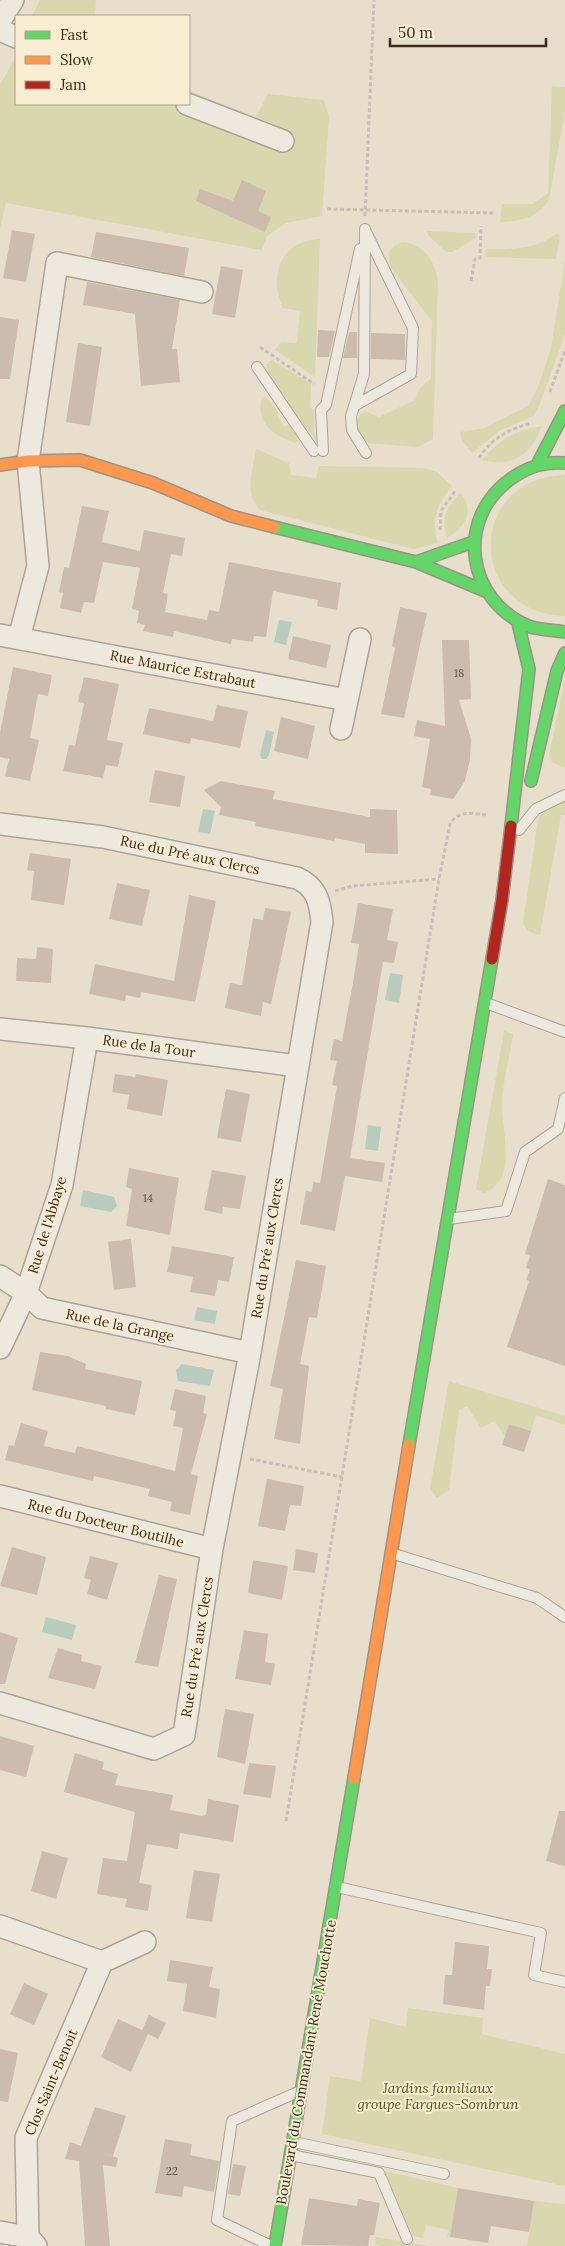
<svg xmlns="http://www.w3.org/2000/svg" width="565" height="2246" font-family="Lora,serif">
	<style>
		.green { fill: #d8d7ad }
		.water { fill: #b8ccbf }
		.building { fill: #ccbcad }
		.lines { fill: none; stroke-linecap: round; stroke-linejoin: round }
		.lane-casing { stroke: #aca396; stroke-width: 12 }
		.street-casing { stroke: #aca396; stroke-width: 24 }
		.fast-casing { stroke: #9c9385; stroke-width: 14 }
		.slow-casing { stroke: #9c9385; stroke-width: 14 }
		.jam-casing { stroke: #9c9385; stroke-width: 14 }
		.path { stroke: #c7c0b6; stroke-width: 3; stroke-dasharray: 4 2.5; stroke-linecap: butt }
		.lane { stroke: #eee9df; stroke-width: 10 }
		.street { stroke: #eee9df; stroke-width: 21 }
		.fast { stroke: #63d668; stroke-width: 11 }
		.slow { stroke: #ff974d; stroke-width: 11 }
		.jam { stroke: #b3261e; stroke-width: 11 }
		.labels { text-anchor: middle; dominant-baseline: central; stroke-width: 4; stroke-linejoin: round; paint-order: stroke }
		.number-label { font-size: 11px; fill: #604f40 }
		.street-label { font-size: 14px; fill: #3c2b1c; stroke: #f9edd2 }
		.park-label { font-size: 14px; font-style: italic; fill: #4d5a21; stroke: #f9edd2 }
	</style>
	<rect width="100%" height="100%" fill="#e7dfcc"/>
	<!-- green -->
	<path class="green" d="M40,0H96L95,16H32Z
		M16,56V104H189V91L256,117L268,94L324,100L329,117L322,216L286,223L267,236L262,250L6,203L0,228V85Z
		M552,86L565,87V111L549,200C537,218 521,221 500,222L502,204H533L548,193Z
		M427,231L476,233V238L452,252H446L428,235Z
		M556,234L560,235L556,259L485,257L486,249C513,249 534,250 556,234Z
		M320,239L315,377L275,350L281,342L297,343L300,311L283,308C268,275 281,240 320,239Z
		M402,242C424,244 435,261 438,281L433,439L418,447L368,443L363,440L356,424L359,416L365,411L379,417L415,400L420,388L431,378L432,321L391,268C386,254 388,248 402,242Z
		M565,260V334L539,406L533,416L499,431L472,453L461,439L460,432L485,428L529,405L539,384L551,348Z
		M272,360L311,384L310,408L314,409V432L318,439L316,440L287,405V398L280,397L267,373L266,365Z
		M266,397L279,413L277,416L284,427L289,424L299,440L295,443C274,435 258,426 261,401Z
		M542,426C530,455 514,468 482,460C501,438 513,431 542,426Z
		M256,449L289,463L291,475L316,478L319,466L424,468L437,472L452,486C436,506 431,519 438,543L414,549L260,510C243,492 253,472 256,449Z
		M565,475V616C466,613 466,478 565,475Z
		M460,493C476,510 465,528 447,538C441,517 446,509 460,493Z
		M565,680V768L552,762L549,754Z
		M565,798V815H561L540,935C532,934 527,931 523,923L538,820L543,811Z
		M504,1031L513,1034C510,1056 502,1084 502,1106C502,1134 518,1180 484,1193L476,1189Z
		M449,1381L565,1416V1425L536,1415L531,1431L509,1424L505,1437L495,1421L481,1428L467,1406L459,1410L449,1490L437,1498L430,1488Z
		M408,2008L483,2018L482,2034L565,2054V2186L322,2134L330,2076L361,2081L370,2018L406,2027Z
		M385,2171L458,2188L450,2237L447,2236L449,2230L426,2225L423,2238L413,2236Z
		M534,2201L565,2204V2246H527Z
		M376,2237L430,2246H382L375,2244Z"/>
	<!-- water -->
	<path class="water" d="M279,620L292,622L286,645L274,642Z
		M266,730L274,732L269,755L266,759H262L260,755Z
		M203,809L215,811L210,834L198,832Z
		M390,973L403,975L399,1003L385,1000Z
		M368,1125L381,1127L378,1151L365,1149Z
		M83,1190L114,1197L117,1206L111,1212L80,1206Z
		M197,1307L217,1311L215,1324L194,1320Z
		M182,1364L214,1370L210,1386L178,1381L176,1370Z
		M46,1617L76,1625L72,1640L42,1632Z"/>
	<!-- building -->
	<path class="building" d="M242,180L266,191L258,211L271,217L265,232L196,201L200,189L233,201Z
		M12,230L35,234L26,282L3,278Z
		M96,232L189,248L184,276L91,257Z
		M221,266L243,270L235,318L212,314Z
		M87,282L180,300L172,349H177L180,382L141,386L135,314L83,305Z
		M0,317L19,320L10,379H0Z
		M318,330L335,331L329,357H317Z
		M349,332H357V358H343Z
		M371,333L405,334V360L371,359Z
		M78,343L102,347L90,426L66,422Z
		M82,506L109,511L102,542L140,551L144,530L185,538L182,556L171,554L163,593L168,594L165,612L207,620L209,610L219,612L229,562L341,583L337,610L317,606L318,600L273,591L266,637L254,636L253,642L232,639L231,644L174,631L173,637L143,631L145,625L137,623L139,611L132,609L140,568L103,562L94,603L84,602L81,613L60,608L63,593L59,592L64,567L69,568Z
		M400,607L427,613L404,718L381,714L395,648L392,646Z
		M293,636L331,645L326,668L288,659Z
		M442,640H469L471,699L459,700L471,739L470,760L465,781L453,799L430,795L431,789L422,787L430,739L414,736L417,720L445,726Z
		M13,667L52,675L48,696L38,694L30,738L39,740L30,781L5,776L9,759L0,757V733Z
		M84,677L119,684L107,740L123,743L118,767L106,765L103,778L63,771L69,745L75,746L84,703L78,702Z
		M217,705L248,711L240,748L191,738L190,744L143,734L149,708L213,721Z
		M281,717L315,726L308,759L274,751Z
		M155,770L185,776L180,807L149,802Z
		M221,781L275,791L273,799L370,817V809L397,810L398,854L365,853V844L335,838L334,841L255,826L256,822L219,815L221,807L204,790Z
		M30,853L71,859L64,905L31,900L34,871L27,870Z
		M117,883L150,890L142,926L109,919Z
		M189,895L216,901L195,1002L141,992L140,998L126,995L125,1001L89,994L95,964L174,981Z
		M358,903L393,909L387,940L398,942L394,963L383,962L350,1158L385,1163L382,1182L345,1176L335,1231L300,1224L306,1191L312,1192L313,1182L320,1183L337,1086L332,1085L337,1061L330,1060L334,1039L342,1041L353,983L359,944L351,943Z
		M265,908L291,912L271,1004L263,1002L261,1016L225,1008L230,983L242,985L253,918L263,920Z
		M37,947L53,949L51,983L16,981L17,958L36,959Z
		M115,1074L135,1077L136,1074L168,1080L162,1116L127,1109L129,1095L112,1092Z
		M226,1089L250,1094L241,1142L217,1138Z
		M129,1168L179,1178L170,1235L126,1226L132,1189L126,1187Z
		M212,1170L246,1176L240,1209L223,1207L222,1214L204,1210Z
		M548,1179L565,1185V1366L507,1347L529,1281L526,1280L530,1269L526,1268L530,1256L525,1254Z
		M131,1239L136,1287L114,1290L108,1242Z
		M172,1246L234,1257L229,1282L218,1280L215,1296L190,1292L193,1277L167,1272Z
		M296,1260L326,1266L317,1318L309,1317L300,1364L309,1366L300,1444L274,1439L283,1389L270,1386Z
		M40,1352L68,1356L86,1364L85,1369L142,1381L135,1415L106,1409V1406L32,1390Z
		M175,1389L206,1396L203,1413L207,1414L191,1474L198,1476L190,1515L170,1511L172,1502L148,1496L150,1489L94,1476L93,1481L5,1460L9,1445L14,1446L21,1423L48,1431L44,1446L75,1453L77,1446L175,1471L183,1428L173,1426L176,1411L170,1410Z
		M509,1424L531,1431L524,1452L502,1445Z
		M267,1479L304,1486L301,1506L290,1505L285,1531L258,1526Z
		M12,1547L46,1557L37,1595L0,1586Z
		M296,1549L318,1553L315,1573L293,1570Z
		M90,1556L118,1563L107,1600L87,1594L91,1580L84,1578Z
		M253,1560L288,1566L282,1600L248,1593Z
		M159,1575L177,1579L158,1667L135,1663Z
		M244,1630L268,1634L265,1662L275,1664L271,1685L235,1679Z
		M0,1632L18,1638L5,1684H0Z
		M58,1648L82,1655L81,1661L102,1666L95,1689L48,1678Z
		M225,1709L254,1714L245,1764L217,1757Z
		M0,1736L34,1746L26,1777L0,1770Z
		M75,1753L104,1762L102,1769L118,1774L115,1785L173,1795L170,1810L202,1816L206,1815L208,1799L239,1805L233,1842L180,1833L178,1849L147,1844L139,1883L152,1885L148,1911L125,1907L127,1899L97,1894L103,1858L127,1861L135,1812L64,1792Z
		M249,1763L276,1766L271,1798L243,1794Z
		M559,1811H565V1866L546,1861Z
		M42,1851L68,1858L56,1899L31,1891Z
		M194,1870L220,1874L212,1922L186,1918Z
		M455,1942L489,1946L487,1969H492L490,1986H486L484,2010L443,2004L445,1975H452Z
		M170,1960L213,1967L209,1987L220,1989L216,2018L183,2011L187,1984L167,1981Z
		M24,1983L48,1994L34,2025L10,2014Z
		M149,2015L166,2023L158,2039L148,2034L131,2072L101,2057L118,2019L142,2030Z
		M0,2049L18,2053L8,2102L0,2101Z
		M95,2107L126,2116L113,2156L101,2152L118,2158L116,2167L103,2165L110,2246H85L79,2161L65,2159L70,2142L81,2146Z
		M165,2139L192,2144L190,2155L219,2161L214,2192L184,2186L182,2197L155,2193Z
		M233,2164L246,2166L240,2196L228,2194Z
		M458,2188L534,2201L529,2232L491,2226L488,2243L450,2237Z
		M309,2198L357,2206L358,2199L380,2203L374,2235H370L368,2246L301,2245Z"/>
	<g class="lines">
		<!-- lane casing -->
		<g class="lane-casing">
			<path id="lane" d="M365,229L364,374L351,416L352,430L366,453
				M257,367L314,451
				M354,406L411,374L413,328L366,232
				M323,451L321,410L326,405L360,249
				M519,830L536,809L565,795
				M486,1003L565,1032
				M449,1219L506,1211L525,1152L558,1129L565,1098
				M391,1553L537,1598L565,1617
				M337,1887L541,1933L534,1975L565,1982
				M294,2142L444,2174
				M291,2155L379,2173L407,2239
				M271,2246L217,2220L232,2121L298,2092"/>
		</g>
		<!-- street casing -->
		<g class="street-casing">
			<path id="street" d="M0,21L13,0
				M0,30L16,37
				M187,104L283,141
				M0,635L347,700
				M19,638L38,566L28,461L57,263L202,292
				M341,729L360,639
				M0,824L103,837L297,878C317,887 320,902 322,922L250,1353L212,1549L184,1735L154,1749L0,1703
				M0,1029L87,1038L297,1066
				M0,1276L26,1293L42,1308L250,1353
				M0,1348L26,1293L62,1185L87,1038
				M0,1496L212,1549
				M0,1926L102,1962L26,2138L28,2237L36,2246
				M102,1962L145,1942
				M0,2232L28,2237"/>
		</g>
		<!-- fast casing -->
		<g class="fast-casing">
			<path id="fast" d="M565,463C544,461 528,467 512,478C454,518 466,602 531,627C541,630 554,630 565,632
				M537,465L565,411
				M274,527L416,562L485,591
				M416,562L473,542
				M531,781L557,671L565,653
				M511,826L529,669L518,623
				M409,1445L492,959
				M275,2246L354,1778"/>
		</g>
		<!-- slow casing -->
		<g class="slow-casing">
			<path id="slow" d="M0,465L28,461L80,460L153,483L231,516L274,527
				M354,1778L409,1445"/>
		</g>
		<!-- jam casing -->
		<g class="jam-casing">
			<path id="jam" d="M492,959L502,900L511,826"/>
		</g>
		<!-- path -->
		<path class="path" d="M327,209L494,213
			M365,216L374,0
			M471,281L475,259L480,258L481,226
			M260,347L314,384
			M550,392L565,350
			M479,458C492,438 509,429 532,423
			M440,530L441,511L456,490
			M335,891L353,886L439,879
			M250,1459L342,1477
			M286,1821L439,879L450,824C459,809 473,814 488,815"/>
		<!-- lane -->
		<use href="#lane" class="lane"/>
		<!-- street -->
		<use href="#street" class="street"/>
		<!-- fast -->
		<use href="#fast" class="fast"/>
		<!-- slow -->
		<use href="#slow" class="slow"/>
		<!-- jam -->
		<use href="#jam" class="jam"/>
	</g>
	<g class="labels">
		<!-- number labels -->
		<g class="number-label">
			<text x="459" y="673">18</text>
			<text x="148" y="1198">14</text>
			<text x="172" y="2171">22</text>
		</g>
		<!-- street labels -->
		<g class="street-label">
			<text transform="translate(183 669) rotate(11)">Rue Maurice Estrabaut</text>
			<text transform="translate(190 855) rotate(12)">Rue du Pré aux Clercs</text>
			<text transform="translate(149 1046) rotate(8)">Rue de la Tour</text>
			<text transform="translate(47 1225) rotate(-73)">Rue de l'Abbaye</text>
			<text transform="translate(267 1248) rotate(-81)">Rue du Pré aux Clercs</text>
			<text transform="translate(120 1325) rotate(12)">Rue de la Grange</text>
			<text transform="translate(106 1523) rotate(14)">Rue du Docteur Boutilhe</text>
			<text transform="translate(197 1647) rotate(-81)">Rue du Pré aux Clercs</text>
			<text transform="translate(306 2062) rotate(-80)">Boulevard du Commandant René Mouchotte</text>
			<text transform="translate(51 2082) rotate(-67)">Clos Saint-Benoit</text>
		</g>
		<!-- park labels -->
		<g class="park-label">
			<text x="438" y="2088">Jardins familiaux<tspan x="438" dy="16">groupe Fargues-Sombrun</tspan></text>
		</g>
	</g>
	<!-- legend -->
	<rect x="15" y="15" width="175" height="90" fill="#f9edd2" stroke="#ad9f89"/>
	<rect x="25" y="31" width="25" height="8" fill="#63d668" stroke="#ad9f89"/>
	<text x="60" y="40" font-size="15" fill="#3c2b1c">Fast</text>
	<rect x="25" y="56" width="25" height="8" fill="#ff974d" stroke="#ad9f89"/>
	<text x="60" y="65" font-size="15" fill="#3c2b1c">Slow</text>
	<rect x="25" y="81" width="25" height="8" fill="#b3261e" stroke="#ad9f89"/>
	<text x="60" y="90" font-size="15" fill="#3c2b1c">Jam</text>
	<!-- scale -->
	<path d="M390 38v8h156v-8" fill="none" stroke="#3c2b1c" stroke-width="2.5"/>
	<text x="398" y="38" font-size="15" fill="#3c2b1c" stroke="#f9edd2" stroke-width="4" paint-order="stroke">50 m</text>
</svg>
